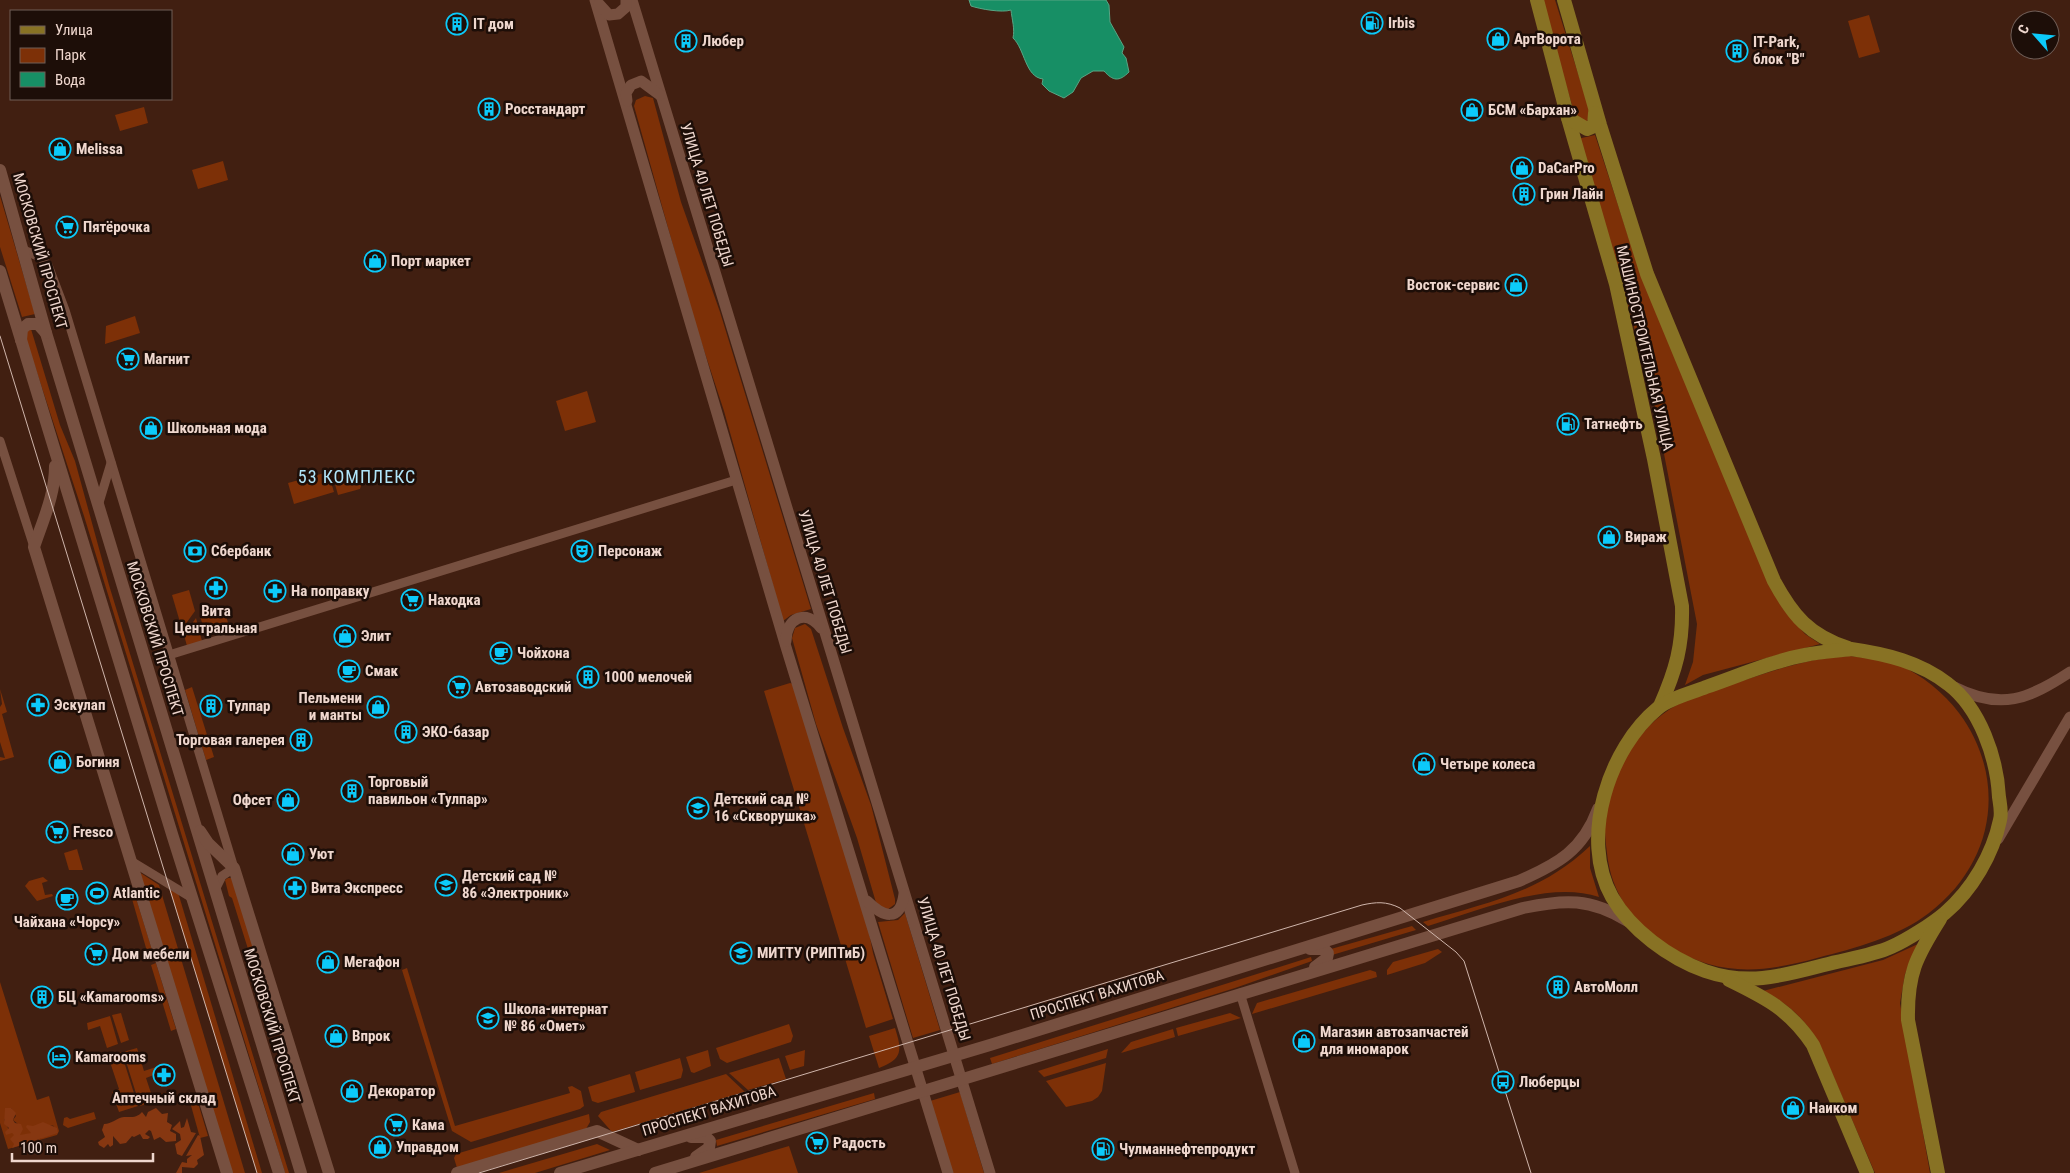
<svg xmlns="http://www.w3.org/2000/svg" width="2070" height="1173" font-family="'Roboto Condensed',sans-serif">
	<rect width="100%" height="100%" fill="#411f11"/>
	<g fill="#7d3007" fill-rule="evenodd">
		<path d="M 1540,0 L 1555,0 L 1591,115 L 1587,121 L 1581,121 L 1576,118 Z"/>
		<path d="M 1869,15 L 1880,52 L 1859,58 L 1848,21 Z"/>
		<path d="M 645,96 L 653,98 L 681,202 L 720,312 L 811,609 L 791,615 L 783,621 L 724,411 L 693,317 L 634,106 L 636,100 Z"/>
		<path d="M 144,107 L 148,123 L 120,131 L 115,115 Z"/>
		<path d="M 1595,135 L 1641,275 L 1783,609 L 1805,634 L 1820,644 L 1703,675 L 1685,685 L 1693,662 L 1697,624 L 1653,397 L 1620,275 L 1577,139 Z"/>
		<path d="M 223,161 L 228,180 L 198,189 L 192,170 Z"/>
		<path d="M 0,196 L 35,314 L 22,317 L 0,247 Z"/>
		<path d="M 135,316 L 140,333 L 105,344 L 106,326 Z"/>
		<path d="M 31,329 L 60,425 L 75,461 L 109,585 L 289,1173 L 285,1173 L 84,516 L 24,333 Z"/>
		<path d="M 587,391 L 596,422 L 565,431 L 556,401 Z"/>
		<path d="M 331,470 L 362,483 L 360,489 L 338,495 Z"/>
		<path d="M 328,472 L 334,492 L 294,504 L 288,483 Z"/>
		<path d="M 189,590 L 195,611 L 182,629 L 172,595 Z"/>
		<path d="M 225,613 L 230,629 L 206,636 L 200,616 Z"/>
		<path d="M 196,618 L 202,641 L 187,646 L 184,635 Z"/>
		<path d="M 805,624 L 811,629 L 843,728 L 871,805 L 895,899 L 895,904 L 887,910 L 877,906 L 857,838 L 816,724 L 792,638 L 795,628 Z"/>
		<path d="M 1850,656 C 1865,658 1884,659 1899,665 C 1922,675 1944,693 1959,713 C 2008,779 1995,863 1929,913 C 1898,937 1855,948 1817,958 C 1762,973 1719,977 1668,946 C 1634,925 1611,893 1607,853 C 1605,838 1604,823 1606,808 C 1611,771 1639,729 1670,709 C 1693,694 1722,687 1748,679 C 1781,668 1815,657 1850,656 Z"/>
		<path d="M 790,683 L 793,684 L 864,907 L 873,953 L 893,1019 L 866,1028 L 764,691 Z"/>
		<path d="M 192,687 L 214,757 L 206,760 L 185,690 Z"/>
		<path d="M 0,689 L 7,712 L 2,714 L 14,757 L 0,761 L 0,757 L 5,758 L 0,742 L 0,707 L 2,704 Z"/>
		<path d="M 1590,846 L 1590,868 L 1599,897 C 1548,880 1478,911 1428,926 L 1423,922 C 1486,903 1539,894 1590,846 Z"/>
		<path d="M 77,849 L 83,870 L 69,870 L 64,853 Z"/>
		<path d="M 136,870 L 159,885 L 245,1173 L 230,1173 Z"/>
		<path d="M 43,877 L 48,881 L 42,883 L 45,895 L 52,894 L 53,896 L 37,901 L 25,886 L 29,881 Z"/>
		<path d="M 228,878 L 232,878 L 283,1033 L 275,1035 L 232,898 L 229,896 L 225,880 Z"/>
		<path d="M 168,884 L 177,889 L 262,1173 L 257,1173 Z"/>
		<path d="M 136,898 L 153,953 L 148,955 L 132,899 Z"/>
		<path d="M 905,913 L 940,1030 L 913,1038 L 878,922 L 898,920 Z"/>
		<path d="M 1412,926 L 1416,930 L 1332,955 L 1331,949 Z"/>
		<path d="M 1918,944 L 1905,974 L 1900,1003 L 1930,1173 L 1875,1173 L 1819,1043 C 1803,1017 1790,1005 1763,991 L 1883,960 Z"/>
		<path d="M 1438,949 L 1442,952 L 1425,963 L 1387,975 L 1387,970 L 1393,962 Z"/>
		<path d="M 1311,957 L 1312,961 L 1235,988 L 992,1064 L 990,1058 Z"/>
		<path d="M 156,963 L 176,1029 L 171,1031 L 151,965 Z"/>
		<path d="M 407,968 L 455,1126 L 570,1093 L 568,1087 L 572,1086 L 581,1091 L 584,1106 L 580,1109 L 471,1142 L 452,1131 L 402,970 Z"/>
		<path d="M 1370,970 L 1376,972 L 1377,977 L 1252,1014 L 1257,1003 Z"/>
		<path d="M 0,982 L 37,1100 L 49,1096 L 59,1131 L 57,1135 L 8,1149 L 0,1123 ZM 5,1108 L 11,1108 L 16,1116 L 13,1120 L 18,1124 L 20,1135 L 29,1135 C 35,1130 46,1124 54,1126 C 44,1140 31,1144 14,1145 L 15,1135 L 9,1130 L 4,1120 L 6,1117 Z"/>
		<path d="M 121,1013 L 129,1040 L 121,1043 L 112,1015 Z"/>
		<path d="M 1230,1013 L 1241,1018 L 1178,1036 L 1176,1028 Z"/>
		<path d="M 110,1016 L 118,1044 L 107,1048 L 100,1026 L 88,1030 L 87,1023 Z"/>
		<path d="M 789,1024 L 793,1036 L 791,1042 L 727,1063 L 720,1059 L 716,1048 Z"/>
		<path d="M 895,1028 C 902,1050 903,1059 879,1068 L 869,1036 Z"/>
		<path d="M 1173,1029 L 1175,1037 L 1121,1053 L 1131,1042 Z"/>
		<path d="M 137,1048 L 144,1071 L 162,1065 L 164,1071 L 146,1078 L 152,1096 L 170,1091 L 171,1096 L 140,1106 L 123,1052 Z"/>
		<path d="M 1108,1049 L 1106,1058 L 1044,1077 L 1038,1071 Z"/>
		<path d="M 708,1050 L 711,1066 L 694,1073 L 691,1072 L 686,1057 Z"/>
		<path d="M 805,1050 L 804,1066 L 790,1070 L 785,1056 Z"/>
		<path d="M 121,1052 L 138,1106 L 119,1112 L 112,1092 L 119,1089 L 108,1056 Z"/>
		<path d="M 680,1058 L 683,1070 L 681,1078 L 640,1090 L 635,1072 Z"/>
		<path d="M 779,1058 L 786,1079 L 748,1090 L 729,1073 Z"/>
		<path d="M 1106,1063 L 1102,1091 L 1098,1097 L 1092,1101 L 1066,1107 L 1046,1081 Z"/>
		<path d="M 630,1074 L 635,1092 L 598,1103 L 592,1101 L 588,1087 Z"/>
		<path d="M 726,1074 L 745,1092 L 612,1132 L 598,1116 L 601,1112 Z"/>
		<path d="M 960,1092 L 984,1173 L 953,1173 L 930,1101 Z"/>
		<path d="M 874,1093 L 875,1099 L 717,1146 L 716,1140 Z"/>
		<path d="M 190,1102 L 199,1106 L 208,1136 L 200,1138 Z"/>
		<path d="M 94,1112 L 96,1119 L 68,1128 L 63,1125 L 64,1118 L 67,1117 L 70,1119 Z"/>
		<path d="M 589,1114 L 590,1122 L 586,1129 L 457,1168 L 454,1158 L 456,1154 Z"/>
		<path d="M 597,1144 L 610,1150 L 535,1173 L 499,1173 Z"/>
		<path d="M 789,1146 L 798,1173 L 699,1173 Z"/>
	</g>
	<g fill="#863711">
		<path d="M 5,1108 L 11,1108 L 16,1113 L 13,1120 L 15,1123 L 21,1124 L 23,1129 L 20,1135 L 31,1133 L 26,1127 L 27,1125 L 33,1126 L 43,1122 L 57,1128 L 58,1133 L 12,1148 L 14,1144 L 10,1139 L 14,1135 L 12,1133 L 6,1135 L 5,1132 L 9,1128 L 4,1124 Z"/>
		<path d="M 156,1108 L 162,1114 L 168,1113 L 167,1122 L 172,1125 L 170,1131 L 176,1134 L 176,1141 L 166,1142 L 160,1137 L 154,1140 L 151,1131 L 149,1130 L 145,1134 L 150,1137 L 148,1139 L 143,1139 L 140,1134 L 134,1137 L 132,1136 L 126,1143 L 120,1144 L 113,1136 L 113,1145 L 110,1147 L 108,1144 L 104,1148 L 99,1145 L 98,1142 L 105,1137 L 102,1130 L 104,1124 C 112,1124 116,1118 124,1117 C 131,1117 137,1118 142,1112 L 146,1117 L 148,1112 Z"/>
		<path d="M 187,1118 L 191,1132 L 196,1133 L 182,1156 L 177,1154 L 175,1144 L 181,1140 L 180,1134 L 172,1129 L 180,1121 L 181,1128 L 184,1127 Z"/>
		<path d="M 198,1135 L 200,1136 L 204,1155 L 197,1160 L 198,1164 L 194,1168 L 182,1167 L 182,1173 L 176,1173 L 182,1162 L 187,1163 L 187,1159 L 192,1155 L 186,1156 Z"/>
	</g>
	<path fill="#178f65" stroke="#58a584" d="M 969,0 L 1106,0 L 1109,5 L 1110,22 L 1124,47 L 1122,53 L 1126,58 L 1129,72 C 1119,82 1113,81 1104,71 L 1093,71 L 1081,78 L 1073,92 L 1064,98 L 1049,91 L 1042,84 L 1043,79 C 1025,77 1025,49 1013,38 C 1015,29 1012,20 1011,10 C 1002,13 980,9 971,6 Z"/>
	<g fill="none" stroke-linecap="round" stroke-linejoin="round">
		<g stroke="#775040" stroke-width="9">
			<path d="M 21,249 L 40,257 L 48,265 L 65,310 L 234,868 L 222,876 L 215,890"/>
			<path d="M 0,441 L 34,547"/>
			<path d="M 98,506 L 111,463"/>
			<path d="M 169,655 L 736,480"/>
			<path d="M 131,861 L 192,898"/>
			<path d="M 1240,993 L 1295,1173"/>
		</g>
		<g stroke="#775040" stroke-width="11">
			<path d="M 595,0 L 786,647 L 948,1173"/>
			<path d="M 632,0 L 990,1173"/>
			<path d="M 599,4 L 609,15 L 618,14 L 626,7 L 626,0"/>
			<path d="M 627,101 L 626,93 L 631,85 L 641,81 L 660,95"/>
			<path d="M 786,641 C 786,618 806,608 821,628"/>
			<path d="M 1954,687 C 2001,711 2029,699 2070,672"/>
			<path d="M 1998,839 L 2070,717"/>
			<path d="M 867,901 C 883,917 900,923 904,894"/>
		</g>
		<g stroke="#775040" stroke-width="12">
			<path d="M 0,170 L 46,333 L 301,1173"/>
			<path d="M 0,271 L 172,834 L 279,1173"/>
			<path d="M 21,340 L 22,329 L 28,324 L 38,324 L 46,333"/>
			<path d="M 55,466 C 55,495 43,520 34,547 L 227,1173"/>
			<path d="M 200,831 L 208,843 L 234,868 L 329,1173"/>
			<path d="M 1310,949 L 1324,949 L 1328,953 L 1327,958 L 1315,967"/>
			<path d="M 691,1137 L 706,1137 L 710,1141 L 709,1148 L 696,1157"/>
			<path d="M 457,1173 L 597,1131 L 638,1150"/>
			<path d="M 560,1173 L 990,1045 L 1519,881 C 1558,864 1583,850 1598,809"/>
			<path d="M 655,1173 L 1523,908 C 1565,899 1590,898 1628,921"/>
		</g>
		<g stroke="#887224" stroke-width="14">
			<path d="M 1537,0 L 1568,118 L 1616,284 L 1654,459 L 1682,606 C 1683,645 1676,670 1660,706"/>
			<path d="M 1564,0 L 1600,125 L 1647,274 L 1774,581 C 1793,616 1809,635 1848,648"/>
			<path d="M 1568,118 L 1587,129 L 1594,126 L 1595,113"/>
			<path d="M 1851,649 C 1886,654 1920,662 1948,684 C 1980,708 1997,758 1999,797 C 2000,804 2002,813 2000,820 C 1993,854 1972,890 1945,913 C 1932,924 1907,940 1891,947 C 1871,956 1846,959 1824,965 C 1782,976 1748,986 1705,971 C 1669,958 1631,930 1612,897 C 1579,838 1609,748 1658,708 C 1670,698 1691,693 1706,687 C 1738,676 1772,661 1805,655 C 1820,652 1836,651 1851,649 Z"/>
			<path d="M 1729,980 C 1766,998 1790,1010 1813,1045 L 1867,1173"/>
			<path d="M 1938,1173 L 1908,1020 C 1907,974 1916,957 1940,919"/>
		</g>
		<g stroke="#cfb5ab" stroke-width="1">
			<path d="M 0,336 L 257,1173"/>
			<path d="M 479,1173 L 1362,905 C 1376,902 1386,901 1400,908 L 1456,952 L 1464,961 L 1531,1173"/>
		</g>
	</g>
	<defs>
		<g id="fuel-ring" transform="scale(1.125)"><circle r="9.5" fill="#1d0e08" stroke="#0ccafa" stroke-width="1.5"/><path d="M-5.5-6h7V0h2V4h1.3V-2.5L3-4.5l.8-.8L6-3V5H2.5V1h-1V6h-7ZM-4.2-4.7v3.2H.2V-4.7Z" fill="#0ccafa"/></g>
		<g id="building-ring" transform="scale(1.125)"><circle r="9.5" fill="#1d0e08" stroke="#0ccafa" stroke-width="1.5"/><path d="M-4-6H4V6H1V3H-1V6H-4ZM-2.5-4.3h1.7v1.8h-1.7ZM.8-4.3h1.7v1.8H.8ZM-2.5-1h1.7V.8h-1.7ZM.8-1h1.7V.8H.8Z" fill="#0ccafa"/></g>
		<g id="shop-ring" transform="scale(1.125)"><circle r="9.5" fill="#1d0e08" stroke="#0ccafa" stroke-width="1.5"/><path d="M-5-2.5h2.3a2.7 3.5 0 0 1 5.4 0H5L5.5 6h-11ZM-1.5-2.5h3a1.5 2.3 0 0 0-3 0Z" fill="#0ccafa"/></g>
		<g id="supermarket-ring" transform="scale(1.125)"><circle r="9.5" fill="#1d0e08" stroke="#0ccafa" stroke-width="1.5"/><path d="M-6-5.5h2.5l.6 2H6L4.5 2H-2.5L-4.4-4H-6ZM-1.5 3.2a1.3 1.3 0 1 0 .1 0ZM3 3.2a1.3 1.3 0 1 0 .1 0Z" fill="#0ccafa"/></g>
		<g id="bank-ring" transform="scale(1.125)"><circle r="9.5" fill="#1d0e08" stroke="#0ccafa" stroke-width="1.5"/><path d="M-6-4H6V4H-6ZM0-2.3a2.3 2.3 0 1 0 0 4.6a2.3 2.3 0 1 0 0-4.6Z" fill="#0ccafa"/></g>
		<g id="theatre-ring" transform="scale(1.125)"><circle r="9.5" fill="#1d0e08" stroke="#0ccafa" stroke-width="1.5"/><path d="M-5-5.5Q0-4 5-5.5V0Q5 5 0 6Q-5 5-5 0ZM-3.3-2.5H-1v1.5H-3.3ZM1-2.5H3.3v1.5H1ZM-2.8 1Q0 5.5 2.8 1Z" fill="#0ccafa"/></g>
		<g id="pharmacy-ring" transform="scale(1.125)"><circle r="9.5" fill="#1d0e08" stroke="#0ccafa" stroke-width="1.5"/><path d="M-2-6h4v4h4v4h-4v4h-4v-4h-4v-4h4Z" fill="#0ccafa"/></g>
		<g id="cafe-ring" transform="scale(1.125)"><circle r="9.5" fill="#1d0e08" stroke="#0ccafa" stroke-width="1.5"/><path d="M-5.5-4.5H6V0H3Q3 3.5 0 3.5H-2.5Q-5.5 3.5-5.5 0ZM3-3.2v2h1.7v-2ZM-6 4.5H4V6H-6Z" fill="#0ccafa"/></g>
		<g id="school-ring" transform="scale(1.125)"><circle r="9.5" fill="#1d0e08" stroke="#0ccafa" stroke-width="1.5"/><path d="M0-5L7-2L0 1L-7-2ZM-4 1L0 2.5L4 1V4Q0 6-4 4Z" fill="#0ccafa"/></g>
		<g id="stadium-ring" transform="scale(1.125)"><circle r="9.5" fill="#1d0e08" stroke="#0ccafa" stroke-width="1.5"/><path d="M0-5a6.5 5 0 1 0 0 10a6.5 5 0 1 0 0-10ZM-3.5-1.8h7v3.6h-7Z" fill="#0ccafa"/></g>
		<g id="university-ring" transform="scale(1.125)"><circle r="9.5" fill="#1d0e08" stroke="#0ccafa" stroke-width="1.5"/><path d="M0-5L7-2L0 1L-7-2ZM-4 1L0 2.5L4 1V4Q0 6-4 4Z" fill="#0ccafa"/></g>
		<g id="hotel-ring" transform="scale(1.125)"><circle r="9.5" fill="#1d0e08" stroke="#0ccafa" stroke-width="1.5"/><path d="M-6-4.5h1.5V1H6V5H4.5V3h-9V5H-6ZM-4 0a1.8 1.8 0 1 1 3.6 0ZM.5 0V-2.5h3Q6-2.5 6 0Z" fill="#0ccafa"/></g>
		<g id="bus-ring" transform="scale(1.125)"><circle r="9.5" fill="#1d0e08" stroke="#0ccafa" stroke-width="1.5"/><path d="M-5-6H5V4H4V6H2V4H-2V6H-4V4H-5ZM-3.5-4V0h7V-4ZM-3.5 1.2v1.5H-2V1.2ZM2 1.2v1.5H3.5V1.2Z" fill="#0ccafa"/></g>
	</defs>
	<g fill-rule="evenodd">
		<use href="#fuel-ring" x="1372" y="23"/>
		<use href="#building-ring" x="457" y="24"/>
		<use href="#shop-ring" x="1498" y="39"/>
		<use href="#building-ring" x="686" y="41"/>
		<use href="#building-ring" x="1737" y="51"/>
		<use href="#building-ring" x="489" y="109"/>
		<use href="#shop-ring" x="1472" y="110"/>
		<use href="#shop-ring" x="60" y="149"/>
		<use href="#shop-ring" x="1522" y="168"/>
		<use href="#building-ring" x="1524" y="194"/>
		<use href="#supermarket-ring" x="67" y="227"/>
		<use href="#shop-ring" x="375" y="261"/>
		<use href="#shop-ring" x="1516" y="285"/>
		<use href="#supermarket-ring" x="128" y="359"/>
		<use href="#fuel-ring" x="1568" y="424"/>
		<use href="#shop-ring" x="151" y="428"/>
		<use href="#shop-ring" x="1609" y="537"/>
		<use href="#bank-ring" x="195" y="551"/>
		<use href="#theatre-ring" x="582" y="551"/>
		<use href="#pharmacy-ring" x="216" y="588"/>
		<use href="#pharmacy-ring" x="275" y="591"/>
		<use href="#supermarket-ring" x="412" y="600"/>
		<use href="#shop-ring" x="345" y="636"/>
		<use href="#cafe-ring" x="501" y="653"/>
		<use href="#cafe-ring" x="349" y="671"/>
		<use href="#building-ring" x="588" y="677"/>
		<use href="#supermarket-ring" x="459" y="687"/>
		<use href="#pharmacy-ring" x="38" y="705"/>
		<use href="#building-ring" x="211" y="706"/>
		<use href="#shop-ring" x="378" y="707"/>
		<use href="#building-ring" x="406" y="732"/>
		<use href="#building-ring" x="301" y="740"/>
		<use href="#shop-ring" x="60" y="762"/>
		<use href="#shop-ring" x="1424" y="764"/>
		<use href="#building-ring" x="352" y="791"/>
		<use href="#shop-ring" x="288" y="800"/>
		<use href="#school-ring" x="698" y="808"/>
		<use href="#supermarket-ring" x="57" y="832"/>
		<use href="#shop-ring" x="293" y="854"/>
		<use href="#school-ring" x="446" y="885"/>
		<use href="#pharmacy-ring" x="295" y="888"/>
		<use href="#stadium-ring" x="97" y="893"/>
		<use href="#cafe-ring" x="67" y="899"/>
		<use href="#university-ring" x="741" y="953"/>
		<use href="#supermarket-ring" x="96" y="954"/>
		<use href="#shop-ring" x="328" y="962"/>
		<use href="#building-ring" x="1558" y="987"/>
		<use href="#building-ring" x="42" y="997"/>
		<use href="#school-ring" x="488" y="1018"/>
		<use href="#shop-ring" x="336" y="1036"/>
		<use href="#shop-ring" x="1304" y="1041"/>
		<use href="#hotel-ring" x="59" y="1057"/>
		<use href="#pharmacy-ring" x="164" y="1075"/>
		<use href="#bus-ring" x="1503" y="1082"/>
		<use href="#shop-ring" x="352" y="1091"/>
		<use href="#shop-ring" x="1793" y="1108"/>
		<use href="#supermarket-ring" x="396" y="1125"/>
		<use href="#supermarket-ring" x="817" y="1143"/>
		<use href="#shop-ring" x="380" y="1147"/>
		<use href="#fuel-ring" x="1103" y="1149"/>
	</g>
	<g text-anchor="middle" stroke-width="5" stroke-linejoin="round" paint-order="stroke">
		<g font-size="15" font-weight="bold" fill="#efd7ce" stroke="#1d0e08" text-anchor="start">
			<text x="1388" y="28">Irbis</text>
			<text x="473" y="29">IT дом</text>
			<text x="1514" y="44">АртВорота</text>
			<text x="702" y="46">Любер</text>
			<text x="1753" y="47">IT-Park,<tspan x="1753" dy="17">блок "В"</tspan></text>
			<text x="505" y="114">Росстандарт</text>
			<text x="1488" y="115">БСМ «Бархан»</text>
			<text x="76" y="154">Melissa</text>
			<text x="1538" y="173">DaCarPro</text>
			<text x="1540" y="199">Грин Лайн</text>
			<text x="83" y="232">Пятёрочка</text>
			<text x="391" y="266">Порт маркет</text>
			<text x="1500" y="290" text-anchor="end">Восток-сервис</text>
			<text x="144" y="364">Магнит</text>
			<text x="1584" y="429">Татнефть</text>
			<text x="167" y="433">Школьная мода</text>
			<text x="1625" y="542">Вираж</text>
			<text x="211" y="556">Сбербанк</text>
			<text x="598" y="556">Персонаж</text>
			<text x="291" y="596">На поправку</text>
			<text x="428" y="605">Находка</text>
			<text x="216" y="616" text-anchor="middle">Вита<tspan x="216" dy="17">Центральная</tspan></text>
			<text x="361" y="641">Элит</text>
			<text x="517" y="658">Чойхона</text>
			<text x="365" y="676">Смак</text>
			<text x="604" y="682">1000 мелочей</text>
			<text x="475" y="692">Автозаводский</text>
			<text x="362" y="703" text-anchor="end">Пельмени<tspan x="362" dy="17">и манты</tspan></text>
			<text x="54" y="710">Эскулап</text>
			<text x="227" y="711">Тулпар</text>
			<text x="422" y="737">ЭКО-базар</text>
			<text x="285" y="745" text-anchor="end">Торговая галерея</text>
			<text x="76" y="767">Богиня</text>
			<text x="1440" y="769">Четыре колеса</text>
			<text x="368" y="787">Торговый<tspan x="368" dy="17">павильон «Тулпар»</tspan></text>
			<text x="714" y="804">Детский сад №<tspan x="714" dy="17">16 «Скворушка»</tspan></text>
			<text x="272" y="805" text-anchor="end">Офсет</text>
			<text x="73" y="837">Fresco</text>
			<text x="309" y="859">Уют</text>
			<text x="462" y="881">Детский сад №<tspan x="462" dy="17">86 «Электроник»</tspan></text>
			<text x="311" y="893">Вита Экспресс</text>
			<text x="113" y="898">Atlantic</text>
			<text x="67" y="927" text-anchor="middle">Чайхана «Чорсу»</text>
			<text x="757" y="958">МИТТУ (РИПТиБ)</text>
			<text x="112" y="959">Дом мебели</text>
			<text x="344" y="967">Мегафон</text>
			<text x="1574" y="992">АвтоМолл</text>
			<text x="58" y="1002">БЦ «Kamarooms»</text>
			<text x="504" y="1014">Школа-интернат<tspan x="504" dy="17">№ 86 «Омет»</tspan></text>
			<text x="1320" y="1037">Магазин автозапчастей<tspan x="1320" dy="17">для иномарок</tspan></text>
			<text x="352" y="1041">Впрок</text>
			<text x="75" y="1062">Kamarooms</text>
			<text x="1519" y="1087">Люберцы</text>
			<text x="368" y="1096">Декоратор</text>
			<text x="164" y="1103" text-anchor="middle">Аптечный склад</text>
			<text x="1809" y="1113">Наиком</text>
			<text x="412" y="1130">Кама</text>
			<text x="833" y="1148">Радость</text>
			<text x="396" y="1152">Управдом</text>
			<text x="1119" y="1154">Чулманнефтепродукт</text>
		</g>
		<g font-size="15" fill="#efd7ce" stroke="#1d0e08">
			<text transform="translate(707 195) rotate(73)" y="5">УЛИЦА 40 ЛЕТ ПОБЕДЫ</text>
			<text transform="translate(40 251) rotate(74)" y="5">МОСКОВСКИЙ ПРОСПЕКТ</text>
			<text transform="translate(1645 348) rotate(77)" y="5">МАШИНОСТРОИТЕЛЬНАЯ УЛИЦА</text>
			<text transform="translate(825 582) rotate(73)" y="5">УЛИЦА 40 ЛЕТ ПОБЕДЫ</text>
			<text transform="translate(155 639) rotate(73)" y="5">МОСКОВСКИЙ ПРОСПЕКТ</text>
			<text transform="translate(944 969) rotate(73)" y="5">УЛИЦА 40 ЛЕТ ПОБЕДЫ</text>
			<text transform="translate(1097 995) rotate(-17)" y="5">ПРОСПЕКТ ВАХИТОВА</text>
			<text transform="translate(272 1026) rotate(73)" y="5">МОСКОВСКИЙ ПРОСПЕКТ</text>
			<text transform="translate(709 1111) rotate(-17)" y="5">ПРОСПЕКТ ВАХИТОВА</text>
		</g>
		<g font-size="18" letter-spacing="1" fill="#b1e5f9" stroke="#1d0e08">
			<text x="357" y="483">53 КОМПЛЕКС</text>
		</g>
	</g>
	<rect x="10" y="10" width="162" height="90" fill="#1d0e08" stroke="#715e57"/>
	<rect x="20" y="26" width="25" height="8" fill="#887224" stroke="#715e57"/>
	<text x="55" y="35" font-size="15" fill="#efd7ce">Улица</text>
	<rect x="20" y="48" width="25" height="15" fill="#7d3007" stroke="#715e57"/>
	<text x="55" y="60" font-size="15" fill="#efd7ce">Парк</text>
	<rect x="20" y="72" width="25" height="15" fill="#178f65" stroke="#715e57"/>
	<text x="55" y="85" font-size="15" fill="#efd7ce">Вода</text>
	<g transform="translate(2035 35) rotate(297)"><circle r="24" fill="#1d0e08" stroke="#715e57"/>
	<path d="M0-4L9 19L0 12L-9 19Z" fill="#0ccafa"/>
	<text y="-8" font-size="14" font-weight="bold" text-anchor="middle" fill="#efd7ce">С</text>
	</g>
	<path d="M12 1153v8h141v-8" fill="none" stroke="#efd7ce" stroke-width="2.5"/>
	<text x="20" y="1153" font-size="15" fill="#efd7ce" stroke="#1d0e08" stroke-width="4" paint-order="stroke">100 m</text>
</svg>
